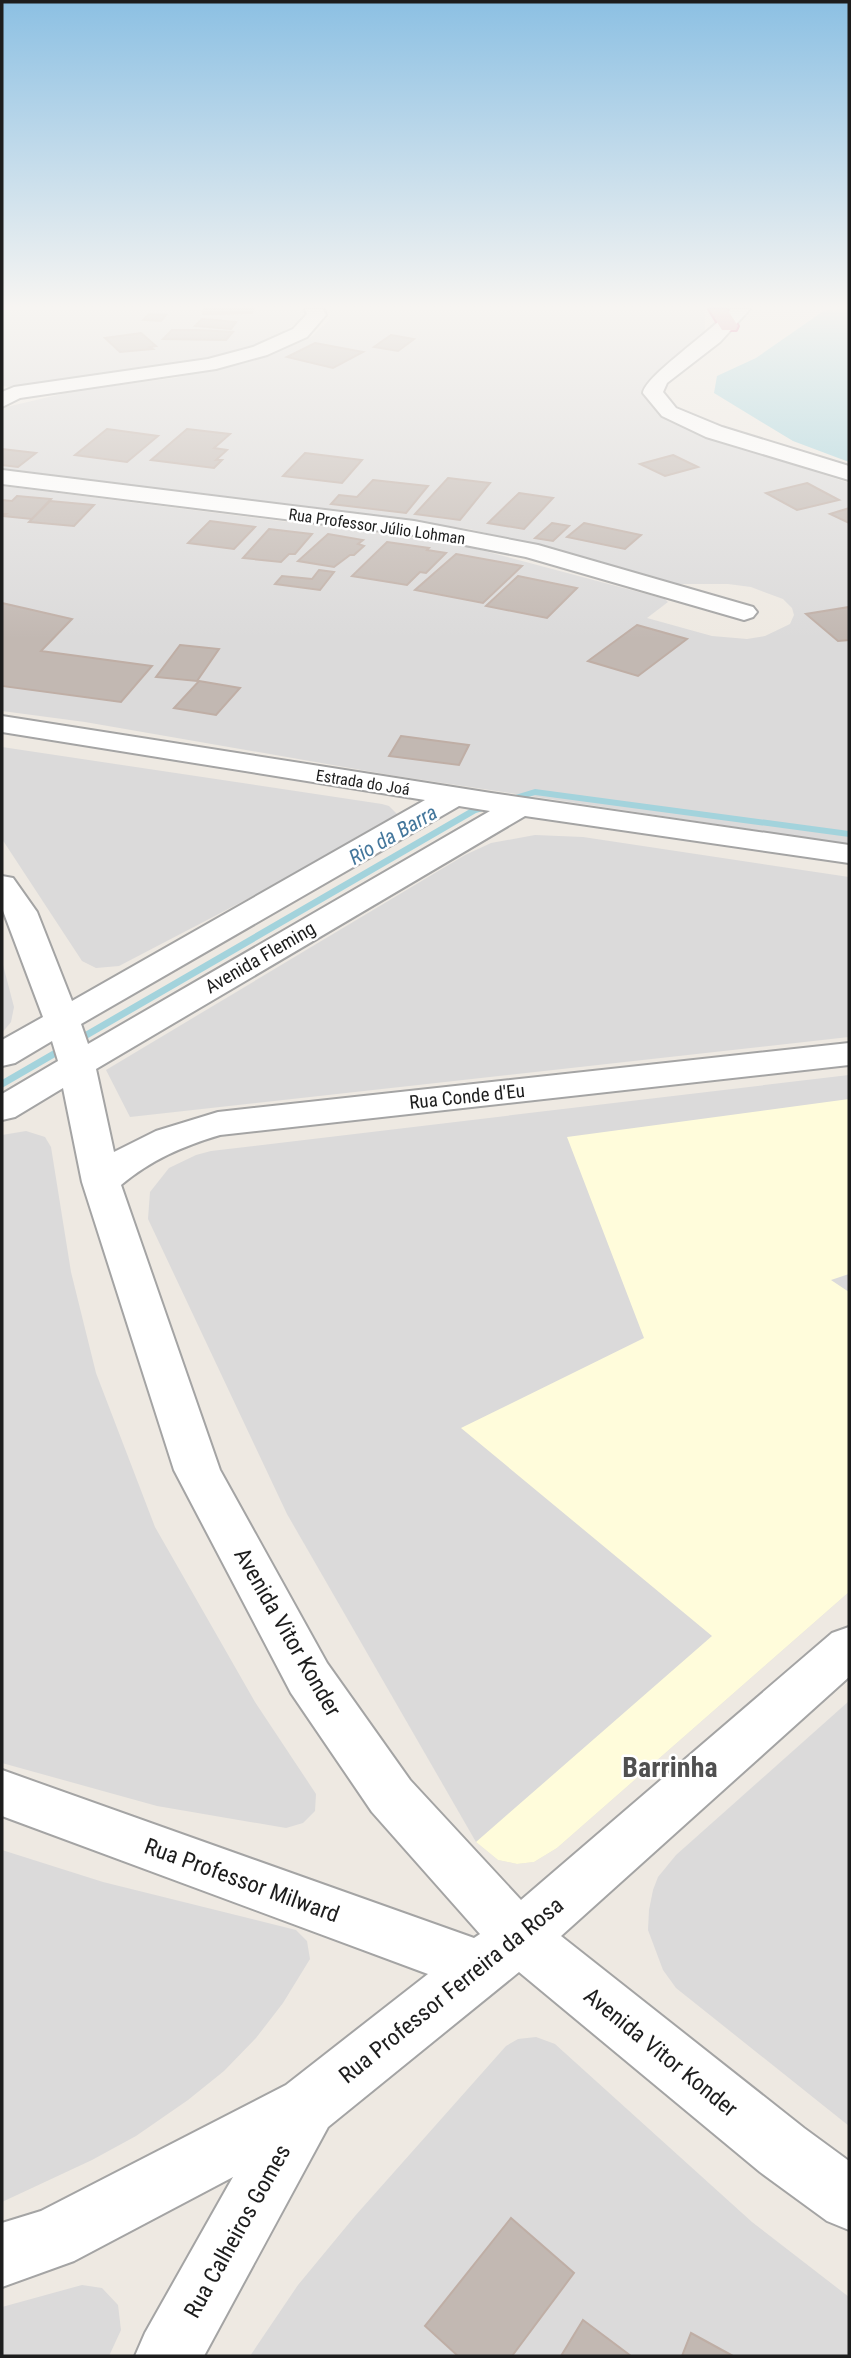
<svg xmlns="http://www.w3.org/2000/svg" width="851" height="2358" font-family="'Roboto Condensed',sans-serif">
	<rect width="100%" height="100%" fill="#eee9e2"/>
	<g fill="#dbdada">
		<path d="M 2,309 L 298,309 L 301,316 L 297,322 L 267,343 L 218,359 L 11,387 L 2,386 Z"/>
		<path d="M 331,309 L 705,309 L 705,333 L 650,391 L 719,440 L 849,483 L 849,844 L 396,776 L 85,722 L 2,711 L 2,486 L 454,543 L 665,599 L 668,602 L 647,618 L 712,636 L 747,639 L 765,636 L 790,624 L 794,615 L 792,608 L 783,599 L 751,587 L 728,584 L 671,584 L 646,579 L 521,541 L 469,529 L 186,491 L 2,471 L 2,408 L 79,390 L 174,378 L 248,362 L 311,337 L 329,320 Z"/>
		<path d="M 2,747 L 382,804 L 389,806 L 397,814 L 391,824 L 119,966 L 96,968 L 82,961 L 2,839 Z"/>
		<path d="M 535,835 L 583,837 L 849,877 L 849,1037 L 130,1117 L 106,1070 L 465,855 L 491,843 Z"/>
		<path d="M 2,961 L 14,1007 L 11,1022 L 2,1033 Z"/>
		<path d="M 849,1075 L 849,1592 L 557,1848 L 534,1862 L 517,1864 L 498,1860 L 476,1842 L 287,1514 L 148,1219 L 150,1192 L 169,1168 L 196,1155 L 211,1151 Z"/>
		<path d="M 26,1131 L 45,1137 L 51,1147 L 71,1272 L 96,1373 L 155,1527 L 255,1702 L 316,1794 L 315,1811 L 303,1823 L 286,1828 L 157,1806 L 2,1763 L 2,1135 Z"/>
		<path d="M 849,1701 L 849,2126 L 676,1988 L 663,1970 L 648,1930 L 649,1910 L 653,1890 L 658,1877 L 676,1855 Z"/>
		<path d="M 2,1850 L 103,1882 L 296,1930 L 307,1941 L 310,1959 L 283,2003 L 256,2038 L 224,2071 L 188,2100 L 136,2136 L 92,2160 L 2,2202 Z"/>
		<path d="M 536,2037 L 555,2044 L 752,2222 L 849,2297 L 849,2356 L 250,2356 L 298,2285 L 355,2216 L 506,2046 L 518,2039 Z"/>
		<path d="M 82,2285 L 102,2288 L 118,2305 L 121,2330 L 109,2356 L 2,2356 L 2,2307 Z"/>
	</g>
	<path fill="#fffcdb" d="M 849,1099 L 849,1274 L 831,1280 L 849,1292 L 849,1592 L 557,1848 L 534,1862 L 517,1864 L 498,1860 L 476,1842 L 712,1636 L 461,1428 L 644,1338 L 567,1137 Z"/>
	<path fill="#a3d3dc" d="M 849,309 L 849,462 L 793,441 L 714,393 L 717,376 L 756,358 L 825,310 Z"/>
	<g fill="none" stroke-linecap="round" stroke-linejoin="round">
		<path fill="#a3d3dc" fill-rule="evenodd" d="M 535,789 L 849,831 L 849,837 L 535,795 L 476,813 L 2,1088 L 2,1080 L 470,809 Z"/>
	</g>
	<g fill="#c2b8b2" stroke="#bfaea5" stroke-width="2">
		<path d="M 204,309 L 253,309 L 252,313 L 203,314 Z"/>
		<path d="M 149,314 L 166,315 L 161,321 L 143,320 Z"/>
		<path d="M 202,319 L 216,320 L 236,322 L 231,329 L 195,326 Z"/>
		<path d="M 172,330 L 197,330 L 233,332 L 226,340 L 163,339 Z"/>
		<path d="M 141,333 L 156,346 L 150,347 L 153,349 L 120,352 L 105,338 Z"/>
		<path d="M 391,335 L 414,339 L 398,351 L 374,347 Z"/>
		<path d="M 315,343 L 363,352 L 333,368 L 287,357 Z"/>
		<path d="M 107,429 L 158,436 L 127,462 L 75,455 Z"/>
		<path d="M 187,429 L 230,434 L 214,448 L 227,450 L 216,460 L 222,460 L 214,468 L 151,460 Z"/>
		<path d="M 2,449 L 36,453 L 18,467 L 2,465 Z"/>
		<path d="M 305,453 L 362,460 L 342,483 L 283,476 Z"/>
		<path d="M 673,455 L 698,467 L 665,476 L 640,464 Z"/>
		<path d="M 448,478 L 490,483 L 460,520 L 415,514 Z"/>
		<path d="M 373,480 L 428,486 L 406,513 L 331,504 L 339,495 L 357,497 Z"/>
		<path d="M 807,483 L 839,500 L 797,510 L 766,493 Z"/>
		<path d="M 519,493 L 553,498 L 524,529 L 488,523 Z"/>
		<path d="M 17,496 L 51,499 L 32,519 L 3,516 L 6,514 L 2,514 L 2,500 L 12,501 Z"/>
		<path d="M 50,501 L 94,505 L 74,526 L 29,522 Z"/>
		<path d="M 849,508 L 849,523 L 830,514 Z"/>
		<path d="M 210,521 L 255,527 L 234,549 L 188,543 Z"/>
		<path d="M 552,523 L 569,526 L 553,541 L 535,538 Z"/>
		<path d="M 584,523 L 641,535 L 625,549 L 567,537 Z"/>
		<path d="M 269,529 L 312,534 L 295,554 L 289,554 L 281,562 L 243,558 Z"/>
		<path d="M 328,534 L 363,540 L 358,544 L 364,546 L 354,555 L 350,555 L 334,567 L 298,561 Z"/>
		<path d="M 387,542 L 429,548 L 427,550 L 446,553 L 426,573 L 420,572 L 407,585 L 352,576 Z"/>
		<path d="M 456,554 L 522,566 L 483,603 L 415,590 Z"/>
		<path d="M 319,570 L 334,572 L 320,590 L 275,584 L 282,576 L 312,579 Z"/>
		<path d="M 518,576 L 577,588 L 547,618 L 486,606 Z"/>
		<path d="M 2,603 L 72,619 L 41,651 L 152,666 L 121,702 L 2,686 Z"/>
		<path d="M 849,607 L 849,640 L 838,641 L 806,614 Z"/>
		<path d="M 637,625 L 687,639 L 638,676 L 588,661 Z"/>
		<path d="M 180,645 L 219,649 L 197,681 L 156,677 Z"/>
		<path d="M 199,681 L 240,688 L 216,715 L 174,708 Z"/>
		<path d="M 401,736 L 469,745 L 459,765 L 389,756 Z"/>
		<path d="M 511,2218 L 574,2273 L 512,2356 L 458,2356 L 425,2326 Z"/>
		<path d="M 583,2320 L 631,2356 L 561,2356 Z"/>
		<path d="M 691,2333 L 733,2356 L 682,2356 Z"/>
	</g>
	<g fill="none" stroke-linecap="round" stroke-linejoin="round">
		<g stroke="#a4a4a4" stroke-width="4">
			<g id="minor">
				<path d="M 305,309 L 323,309 L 326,315 L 307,337 L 267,355 L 216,369 L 20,398 L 2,407 L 2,392 L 14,387 L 208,359 L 253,347 L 293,329 L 307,314 Z"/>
				<path d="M 731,309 L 750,309 L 720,342 L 667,383 L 663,392 L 676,408 L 722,427 L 849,466 L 849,480 L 706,437 L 662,416 L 643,393 C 646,375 714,330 731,309 Z"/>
				<path d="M 2,470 L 414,521 L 538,545 L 753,607 L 757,612 L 753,617 L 744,620 L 526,557 L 414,535 L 2,484 Z"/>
				<path d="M 2,716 L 491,793 L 849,845 L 849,863 L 525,816 L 96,1069 L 114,1152 L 156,1131 L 218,1112 L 849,1043 L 849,1065 L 220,1135 C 183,1146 151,1160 121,1185 L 220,1470 L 327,1663 L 410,1780 L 521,1900 L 832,1633 L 849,1627 L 849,1677 L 561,1936 L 804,2128 L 849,2161 L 849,2230 L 827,2221 L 760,2172 L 519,1972 L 328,2127 L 204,2356 L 135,2356 L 145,2333 L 233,2177 L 74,2261 L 2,2287 L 2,2223 L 41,2211 L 286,2085 L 428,1974 L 2,1816 L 2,1770 L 474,1938 L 480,1934 L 372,1812 L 291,1693 L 174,1470 L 82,1182 L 63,1088 L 15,1117 L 2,1120 L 2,1094 L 58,1061 L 52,1041 L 15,1063 L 2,1066 L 2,1040 L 43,1017 L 2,908 L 2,876 L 13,878 L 37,912 L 72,1001 L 425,800 L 2,732 ZM 459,806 L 490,811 L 88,1044 L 81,1024 Z"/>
			</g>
		</g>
		<g stroke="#d62570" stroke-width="4">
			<path id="highway" d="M 709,309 L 727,309 L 738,326 L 736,330 L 722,330 Z"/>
		</g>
		<use href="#minor" fill="#fff" fill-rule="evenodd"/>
		<use href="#highway" fill="#e58aa2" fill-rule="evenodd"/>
	</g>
	<linearGradient id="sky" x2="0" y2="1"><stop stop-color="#8cc0e3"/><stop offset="0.48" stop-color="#f7f5f2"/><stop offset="1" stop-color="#f7f5f2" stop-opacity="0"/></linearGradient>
	<rect width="851" height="639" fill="url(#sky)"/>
	<g text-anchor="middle" stroke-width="5" stroke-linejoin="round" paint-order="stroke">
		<g font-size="16" fill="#1d1d1d" stroke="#fff">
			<text transform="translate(377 526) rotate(8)" y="6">Rua Professor Júlio Lohman</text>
			<text transform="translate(363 782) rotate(9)" y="6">Estrada do Joá</text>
		</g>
		<g font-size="19" fill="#1d1d1d" stroke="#fff">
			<text transform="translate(260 957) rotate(-30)" y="7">Avenida Fleming</text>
			<text transform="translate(467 1096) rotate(-6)" y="7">Rua Conde d'Eu</text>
		</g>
		<g font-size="21" font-style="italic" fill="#44779c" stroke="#fff">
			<text transform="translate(393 835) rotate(-30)" y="7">Rio da Barra</text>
		</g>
		<g font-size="23" fill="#1d1d1d" stroke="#fff">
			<text transform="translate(288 1632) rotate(60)" y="8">Avenida Vitor Konder</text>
			<text transform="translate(242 1880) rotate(20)" y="8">Rua Professor Milward</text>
			<text transform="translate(451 1990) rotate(-39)" y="8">Rua Professor Ferreira da Rosa</text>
			<text transform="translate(661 2052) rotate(39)" y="8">Avenida Vitor Konder</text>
			<text transform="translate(237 2231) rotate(-61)" y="8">Rua Calheiros Gomes</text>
		</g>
		<g font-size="28" font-weight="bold" fill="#505050" stroke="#fff">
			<text x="670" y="1777">Barrinha</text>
		</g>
	</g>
	<rect width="851" height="2358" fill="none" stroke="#1d1d1d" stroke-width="7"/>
</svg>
